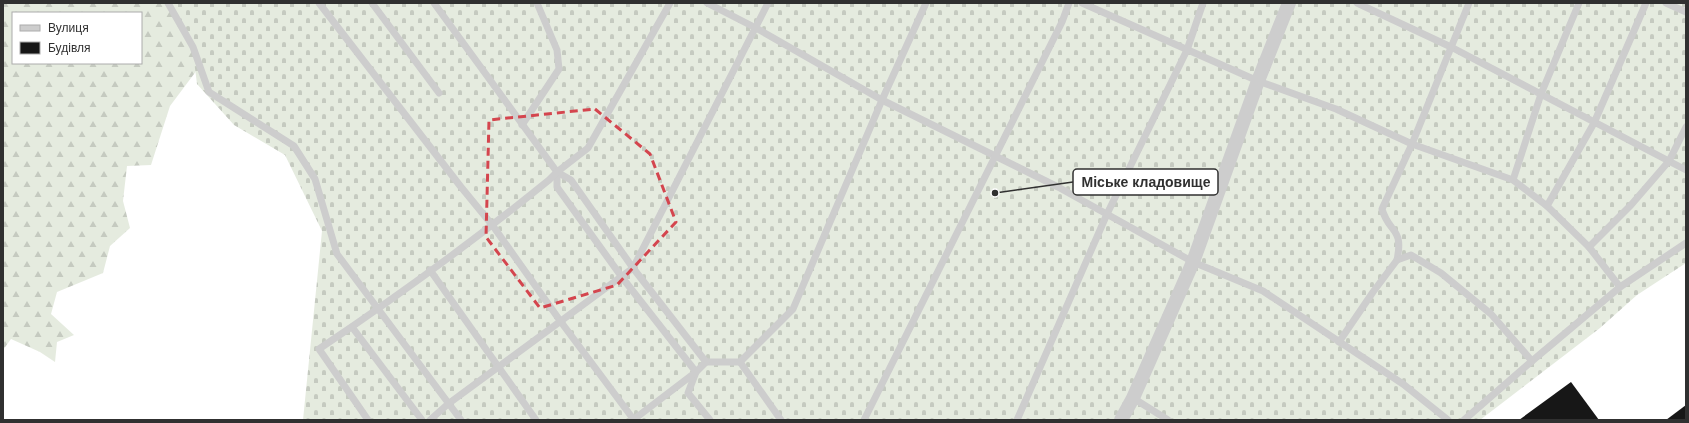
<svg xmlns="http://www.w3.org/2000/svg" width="1689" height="423" font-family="'Work Sans',sans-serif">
	<defs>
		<pattern id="forest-firs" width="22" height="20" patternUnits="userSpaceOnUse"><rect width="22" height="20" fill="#e5ebdf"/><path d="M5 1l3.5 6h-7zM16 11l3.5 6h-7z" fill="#c5cac0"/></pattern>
		<pattern id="cemetery-stones" width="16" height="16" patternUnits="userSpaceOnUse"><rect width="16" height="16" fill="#e5ebdf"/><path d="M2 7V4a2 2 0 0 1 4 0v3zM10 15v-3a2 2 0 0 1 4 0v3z" fill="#c5cac0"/></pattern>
	</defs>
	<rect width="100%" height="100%" fill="#fff"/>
	<path fill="url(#forest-firs)" fill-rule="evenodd" d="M 3,3 L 179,3 L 197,70 L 170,106 L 151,165 L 127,166 L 123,201 L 130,228 L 110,246 L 103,273 L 57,292 L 51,314 L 74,335 L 57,342 L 55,362 L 40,352 L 11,339 L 3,350 ZM 13,13 L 141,13 L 141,63 L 13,63 Z"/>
	<path fill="url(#cemetery-stones)" d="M 164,3 L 1686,3 L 1686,263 L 1637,295 L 1600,328 L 1480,420 L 303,420 L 322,231 L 285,155 L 234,125 L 197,84 L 191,37 Z"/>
	<g fill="#171717">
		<path d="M 1571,382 L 1599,420 L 1519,420 Z"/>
		<path d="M 1686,405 L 1686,420 L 1666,420 Z"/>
	</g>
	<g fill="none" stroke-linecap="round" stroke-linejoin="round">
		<g stroke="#cdcdcd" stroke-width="7">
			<path d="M 168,3 L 193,47 L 209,92 L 294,146 L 315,179 L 337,254 L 461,420"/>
			<path d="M 319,3 L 461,187 L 493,226 L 561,322 L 634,420"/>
			<path d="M 372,3 L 439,93"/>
			<path d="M 434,3 L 557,172 L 571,180 L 633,268 L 706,362 L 740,362 L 781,420"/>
			<path d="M 707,3 L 756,28 L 882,100 L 1058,187 L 1193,262 L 1263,291 L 1403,384 L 1448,420"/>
			<path d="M 1082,3 L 1258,81 L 1336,109 L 1412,144 L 1513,180 L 1547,206 L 1589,247 L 1620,287"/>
			<path d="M 1357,3 L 1451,47 L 1686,170"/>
			<path d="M 1666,3 L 1686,12"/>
			<path d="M 522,125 L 559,69 L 557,50 L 537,3"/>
			<path d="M 557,172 L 557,187 L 621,276 L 696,372 L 688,393 L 710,420"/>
			<path d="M 1513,180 L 1541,94 L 1579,3"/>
			<path d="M 1547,206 L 1594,123 L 1646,3"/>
			<path d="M 1589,247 L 1631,205 L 1669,161 L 1686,127"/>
			<path d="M 1397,260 C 1404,227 1389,234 1382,209 L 1412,144 L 1469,3"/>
			<path d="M 430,270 L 536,420"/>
			<path d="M 352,327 L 422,420"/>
			<path d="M 1339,342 L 1373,292 L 1397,260 L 1411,255 L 1441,273 L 1491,314 L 1532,361 L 1464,420"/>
			<path d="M 1532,361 L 1620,287 L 1686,243"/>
			<path d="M 740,362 L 793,309 L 882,100 L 926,3"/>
			<path d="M 1133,398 L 1168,420"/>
			<path d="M 368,420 L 319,349 C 398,296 475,240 549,180 L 557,172 L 588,148 L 670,3"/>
			<path d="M 430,420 L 448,404 L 633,268 L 768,3"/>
			<path d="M 633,420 L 696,372 L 706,362"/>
			<path d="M 864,420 L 1062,22 L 1069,3"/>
			<path d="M 1017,420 L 1107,214 L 1187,50 L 1203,3"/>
		</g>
		<path stroke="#cdcdcd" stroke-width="14" d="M 1121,420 L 1133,398 L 1193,262 L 1258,81 L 1289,3"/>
	</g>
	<path fill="none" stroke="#d4454e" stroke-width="3" stroke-dasharray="8 5" stroke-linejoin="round" d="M 595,109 L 650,154 L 676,222 L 617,285 L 540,308 L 486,237 L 489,120 Z"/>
	<path fill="none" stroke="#303030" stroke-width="1.5" d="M995 193L1073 182"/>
	<circle fill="#303030" stroke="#fff" stroke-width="1.5" cx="995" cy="193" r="4"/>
	<rect fill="#fff" stroke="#303030" stroke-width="1.5" x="1073" y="169" width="145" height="26" rx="4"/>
	<g font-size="14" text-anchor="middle" font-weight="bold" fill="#303030">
		<text x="1146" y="187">Міське кладовище</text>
	</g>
	<rect width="1689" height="423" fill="none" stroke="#303030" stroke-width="8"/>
	<rect x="12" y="12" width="130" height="52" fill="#ffffff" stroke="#acacac"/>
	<rect x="20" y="25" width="20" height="6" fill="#cdcdcd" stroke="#acacac"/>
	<text x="48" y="32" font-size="12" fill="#303030">Вулиця</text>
	<rect x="20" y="42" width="20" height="12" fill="#171717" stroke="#acacac"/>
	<text x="48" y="52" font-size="12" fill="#303030">Будівля</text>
</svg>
